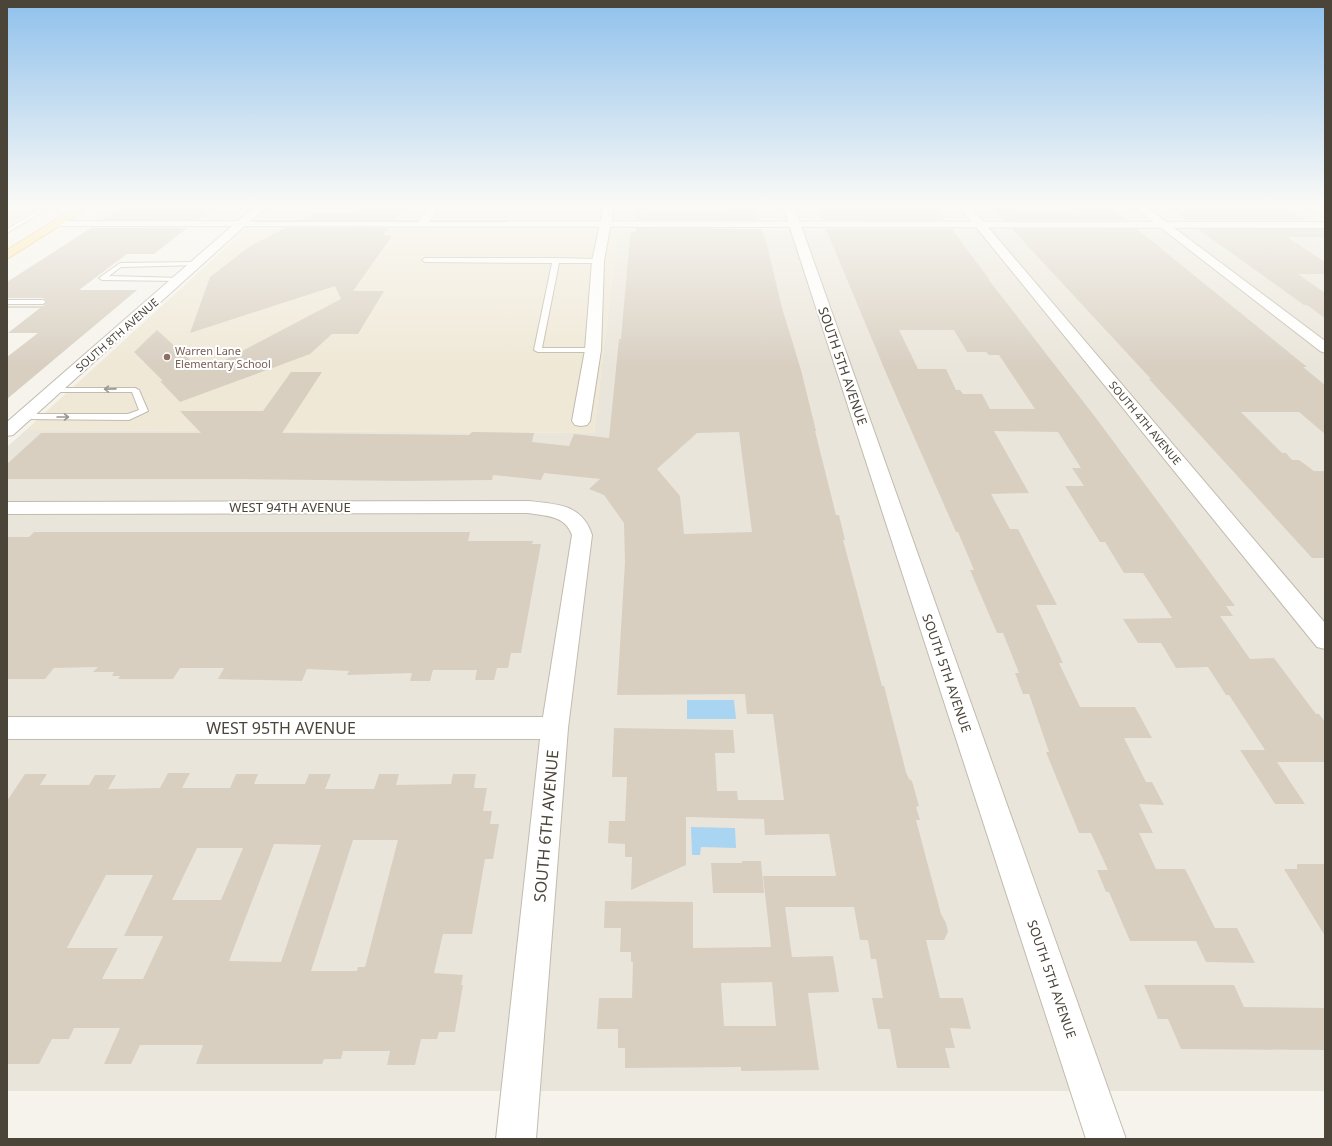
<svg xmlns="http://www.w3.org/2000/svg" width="1332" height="1146" font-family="'Noto Sans',sans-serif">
	<rect width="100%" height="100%" fill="#f6f3ec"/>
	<g fill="#eae5da">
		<path d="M 7,206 L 42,206 L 7,226 Z"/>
		<path d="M 110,206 L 1325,206 L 1325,219 L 90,219 Z"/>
		<path d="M 618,230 L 1325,230 L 1325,1091 L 7,1091 L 7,447 L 26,430 L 594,433 Z"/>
	</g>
	<path fill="#efe8d6" d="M 246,229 L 618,230 L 594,433 L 26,430 Z"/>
	<g fill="#a9d4f2">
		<path d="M 687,700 L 734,700 L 736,719 L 687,719 Z"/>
		<path d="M 691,827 L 735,828 L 736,848 L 701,847 L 700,855 L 692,855 Z"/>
	</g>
	<g fill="#d8cfc1" fill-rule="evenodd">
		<path d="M 835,206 L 917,206 L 918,208 L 936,208 L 945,220 L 822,220 L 817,208 L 836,208 Z"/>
		<path d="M 123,207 L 214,207 L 198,220 L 103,220 Z"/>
		<path d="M 362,207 L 405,207 L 395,220 L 301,220 L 314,213 L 357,213 Z"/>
		<path d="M 1167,207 L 1285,208 L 1306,220 L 1186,220 Z"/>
		<path d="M 993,208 L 1017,208 L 1019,211 L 1076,211 L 1073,208 L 1111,208 L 1126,220 L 1004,220 Z"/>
		<path d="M 731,209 L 756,209 L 759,220 L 637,220 L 637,210 L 723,212 Z"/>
		<path d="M 91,228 L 187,228 L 154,254 L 127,254 L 79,290 L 137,290 L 7,399 L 7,357 L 38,333 L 8,333 L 40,308 L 7,308 L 7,306 L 43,306 L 47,302 L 43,298 L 7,298 L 7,282 Z"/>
		<path d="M 285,228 L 389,228 L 383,235 L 392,236 L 353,291 L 384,291 L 358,334 L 332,334 L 310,354 L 180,402 L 160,381 L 163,381 L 134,352 L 157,330 L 201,370 L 227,359 L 341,299 L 335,286 L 190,333 L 210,277 L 249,247 Z"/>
		<path d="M 636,228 L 761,229 L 765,237 L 782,308 L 801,370 L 816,431 L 815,431 L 836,515 L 839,515 L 845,540 L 843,540 L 882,686 L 884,686 L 906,772 L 909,779 L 912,781 L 919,806 L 916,807 L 920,820 L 916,820 L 941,914 L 946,923 L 948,932 L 944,940 L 926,940 L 940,998 L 963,998 L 971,1029 L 950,1028 L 955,1048 L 945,1048 L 950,1068 L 897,1068 L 890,1029 L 878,1029 L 872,998 L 883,998 L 876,959 L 871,959 L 868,940 L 860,940 L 854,907 L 785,907 L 792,957 L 833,956 L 839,992 L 808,993 L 819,1070 L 741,1071 L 741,1067 L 625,1068 L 625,1048 L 618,1048 L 618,1029 L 597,1029 L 599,998 L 632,998 L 633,962 L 631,962 L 631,952 L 620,952 L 621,928 L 604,928 L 605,901 L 693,902 L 693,948 L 771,947 L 763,876 L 836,876 L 829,834 L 765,835 L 764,819 L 686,817 L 686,865 L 631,890 L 632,857 L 625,857 L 625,844 L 608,843 L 609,821 L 625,821 L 627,777 L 612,777 L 614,728 L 733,730 L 735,753 L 715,753 L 717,791 L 737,791 L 738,800 L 784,800 L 773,714 L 747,714 L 745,694 L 617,695 L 625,562 L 624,523 L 604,495 L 589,489 L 600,479 L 544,473 L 541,480 L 493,475 L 492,480 L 406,481 L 235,479 L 7,479 L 7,464 L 41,433 L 201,433 L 180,411 L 263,411 L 291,372 L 322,372 L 282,433 L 469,435 L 472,432 L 534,433 L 532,442 L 569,446 L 574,434 L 609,438 L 619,339 L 621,339 L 630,237 L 631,232 L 636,232 ZM 739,432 L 752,532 L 684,534 L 680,496 L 657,469 L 697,433 ZM 772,982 L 776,1026 L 724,1026 L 721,983 Z"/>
		<path d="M 826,229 L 952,229 L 989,279 L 988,279 L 1096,418 L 1235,606 L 1226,606 L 1233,616 L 1220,616 L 1250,659 L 1274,658 L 1316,714 L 1319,714 L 1325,722 L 1325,762 L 1277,762 L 1305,804 L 1275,804 L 1240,750 L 1265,750 L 1229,695 L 1226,695 L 1208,667 L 1176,668 L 1161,643 L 1138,643 L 1123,619 L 1172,618 L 1143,573 L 1124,573 L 1105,542 L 1100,542 L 1065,486 L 1084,486 L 1072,468 L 1081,468 L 1058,432 L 994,431 L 1029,493 L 991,494 L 1010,529 L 1018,529 L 1057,605 L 1036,605 L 1063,663 L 1059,663 L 1080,707 L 1135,707 L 1152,738 L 1124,738 L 1146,782 L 1152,782 L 1164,805 L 1139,804 L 1153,833 L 1139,833 L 1156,869 L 1185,869 L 1215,928 L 1237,928 L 1255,963 L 1206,962 L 1196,941 L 1130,941 L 1109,892 L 1106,892 L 1097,870 L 1108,870 L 1091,833 L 1079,833 L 1046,752 L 1049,752 L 1029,694 L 1023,694 L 1015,673 L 1019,673 L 1003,633 L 997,633 L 970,570 L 974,570 L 958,532 L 956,532 L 889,380 ZM 899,330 L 954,330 L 967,352 L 986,352 L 989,355 L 999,355 L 1035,409 L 990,409 L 982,394 L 963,394 L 960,390 L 956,390 L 946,369 L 918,369 Z"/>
		<path d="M 1012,229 L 1137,229 L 1307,367 L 1303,367 L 1325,385 L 1325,434 L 1299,412 L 1241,412 L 1282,453 L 1286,453 L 1292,460 L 1299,460 L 1314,471 L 1325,471 L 1325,558 L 1312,558 L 1149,379 L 1151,379 Z"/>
		<path d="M 1198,229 L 1322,229 L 1325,232 L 1325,237 L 1287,237 L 1325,262 L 1325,274 L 1298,274 L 1325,293 L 1325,318 L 1307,305 L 1304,305 Z"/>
		<path d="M 34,532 L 470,532 L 468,541 L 533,541 L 532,544 L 541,544 L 521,653 L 511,653 L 508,668 L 497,668 L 494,680 L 475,680 L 477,670 L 433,670 L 430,681 L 410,681 L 412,673 L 347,675 L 349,671 L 307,669 L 302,681 L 218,679 L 224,668 L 180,668 L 173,679 L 118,679 L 120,676 L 112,676 L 114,672 L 93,672 L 98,667 L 54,668 L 45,679 L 7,679 L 7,537 L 29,537 Z"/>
		<path d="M 168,773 L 190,773 L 182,788 L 230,788 L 236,774 L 258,774 L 254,784 L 305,784 L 309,774 L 331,774 L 325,789 L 374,789 L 379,774 L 399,774 L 396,785 L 451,784 L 453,774 L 476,774 L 474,788 L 487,788 L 483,811 L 492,811 L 490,824 L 499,824 L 493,859 L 485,859 L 472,934 L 443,934 L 434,973 L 463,975 L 461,985 L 463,985 L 455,1032 L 439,1032 L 437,1039 L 421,1039 L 415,1065 L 387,1065 L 390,1051 L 343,1051 L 341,1059 L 324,1059 L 322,1064 L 196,1064 L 203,1045 L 140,1045 L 131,1064 L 104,1064 L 120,1028 L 74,1028 L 69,1039 L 52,1039 L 39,1064 L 7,1064 L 7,801 L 25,774 L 47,774 L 40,785 L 89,785 L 95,775 L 116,775 L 108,789 L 160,788 ZM 353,840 L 398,840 L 365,967 L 358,967 L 357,971 L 311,971 ZM 274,844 L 321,845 L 281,962 L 229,961 ZM 197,848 L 243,848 L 221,900 L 172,900 ZM 106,875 L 153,875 L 124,936 L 163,936 L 143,979 L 102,979 L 118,948 L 67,948 Z"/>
		<path d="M 742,861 L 761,861 L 764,893 L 713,893 L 711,863 L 742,863 Z"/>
		<path d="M 1297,864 L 1325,864 L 1325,936 L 1284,869 L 1297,869 Z"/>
		<path d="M 1144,985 L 1234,985 L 1244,1007 L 1325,1008 L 1325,1050 L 1181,1049 L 1168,1019 L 1158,1019 Z"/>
	</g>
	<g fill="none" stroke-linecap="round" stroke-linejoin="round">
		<g stroke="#c2bbae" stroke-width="2">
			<g id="service">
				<path d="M 45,206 L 52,206 L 7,233 L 7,229 Z"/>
				<path d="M 556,258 L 598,259 L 601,261 L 598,263 L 559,263 L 542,348 L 593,348 L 597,350 L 596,352 L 538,352 L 534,350 L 552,263 L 425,262 L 422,260 L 425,258 Z"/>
				<path d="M 197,262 L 200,264 L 199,265 L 121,267 L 109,276 L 182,278 L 182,280 L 180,281 L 102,280 L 99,278 L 120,263 Z"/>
				<path d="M 7,300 L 43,300 L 46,302 L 43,304 L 7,304 Z"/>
				<path d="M 51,388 L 135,388 L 139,390 L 148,411 L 129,420 L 21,419 L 21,415 L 24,414 L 128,414 L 139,410 L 132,392 L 54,392 L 50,390 Z"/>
			</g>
		</g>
		<g stroke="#c2bbae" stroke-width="2">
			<g id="minor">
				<path d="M 255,206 L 267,206 L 13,435 L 7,436 L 7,422 Z"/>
				<path d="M 428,206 L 439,206 L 427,226 L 419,226 L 417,224 Z"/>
				<path d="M 604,206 L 614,206 L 604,261 L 601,350 L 590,421 L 587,425 L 581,426 L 575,425 L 572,421 L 585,350 L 592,261 Z"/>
				<path d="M 783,206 L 794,206 L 1126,1139 L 1086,1139 Z"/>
				<path d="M 959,206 L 970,206 L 1325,623 L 1325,649 L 1317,647 Z"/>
				<path d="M 1133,206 L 1145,206 L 1325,341 L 1325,353 L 1320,351 Z"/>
				<path d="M 1307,206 L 1320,206 L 1325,209 L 1325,217 Z"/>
				<path d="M 528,501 C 557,504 582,504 592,535 L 568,728 L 536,1139 L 496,1139 L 540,739 L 7,739 L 7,717 L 543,717 L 572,535 C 565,515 546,516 528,513 L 7,514 L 7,502 Z"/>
			</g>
		</g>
		<g stroke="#c2bbae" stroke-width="2">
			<path id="tertiary" d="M 56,221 L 1325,222 L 1325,228 L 52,226 L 50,224 L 52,222 Z"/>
		</g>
		<g stroke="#e6c16a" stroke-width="2">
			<path id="primary" d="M 78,206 L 91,206 L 7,259 L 7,250 Z"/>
		</g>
		<use href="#service" fill="#fff" fill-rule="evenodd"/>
		<use href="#minor" fill="#fff" fill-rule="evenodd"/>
		<use href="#tertiary" fill="#fff" fill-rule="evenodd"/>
		<use href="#primary" fill="#ffe39c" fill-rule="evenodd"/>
	</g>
	<defs><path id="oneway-shaft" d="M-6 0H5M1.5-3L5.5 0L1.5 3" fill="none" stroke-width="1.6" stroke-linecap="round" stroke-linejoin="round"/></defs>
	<g stroke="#9c9892">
		<use href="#oneway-shaft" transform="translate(110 389) rotate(179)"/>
		<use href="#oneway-shaft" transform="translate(63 417)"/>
	</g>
	<linearGradient id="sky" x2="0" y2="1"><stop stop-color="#8fc1ec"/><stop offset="0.56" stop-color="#fbfaf6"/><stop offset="1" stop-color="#fbfaf6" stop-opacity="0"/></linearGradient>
	<rect width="1332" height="367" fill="url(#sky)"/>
	<circle fill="#8d6e63" stroke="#fff" stroke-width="1.5" cx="167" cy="357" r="4"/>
	<g text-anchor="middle" stroke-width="4" stroke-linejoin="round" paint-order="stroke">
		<g font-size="11" fill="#4b4439" stroke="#fff">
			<text transform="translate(117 335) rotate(-41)" y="4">SOUTH 8TH AVENUE</text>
			<text transform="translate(1145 423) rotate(50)" y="4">SOUTH 4TH AVENUE</text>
		</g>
		<g font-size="11" fill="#785e54" stroke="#fff" text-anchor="start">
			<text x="175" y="355">Warren Lane<tspan x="175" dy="13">Elementary School</tspan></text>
		</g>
		<g font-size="13" fill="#4b4439" stroke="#fff">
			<text transform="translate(843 366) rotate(71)" y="5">SOUTH 5TH AVENUE</text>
			<text x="290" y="512">WEST 94TH AVENUE</text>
			<text transform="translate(947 673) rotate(71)" y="5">SOUTH 5TH AVENUE</text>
			<text transform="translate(1052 979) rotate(71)" y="5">SOUTH 5TH AVENUE</text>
		</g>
		<g font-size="16" fill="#4b4439" stroke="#fff">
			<text x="281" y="734">WEST 95TH AVENUE</text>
			<text transform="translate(546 826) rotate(-85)" y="6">SOUTH 6TH AVENUE</text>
		</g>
	</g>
	<rect width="1332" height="1146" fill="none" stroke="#4b4439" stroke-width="16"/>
</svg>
